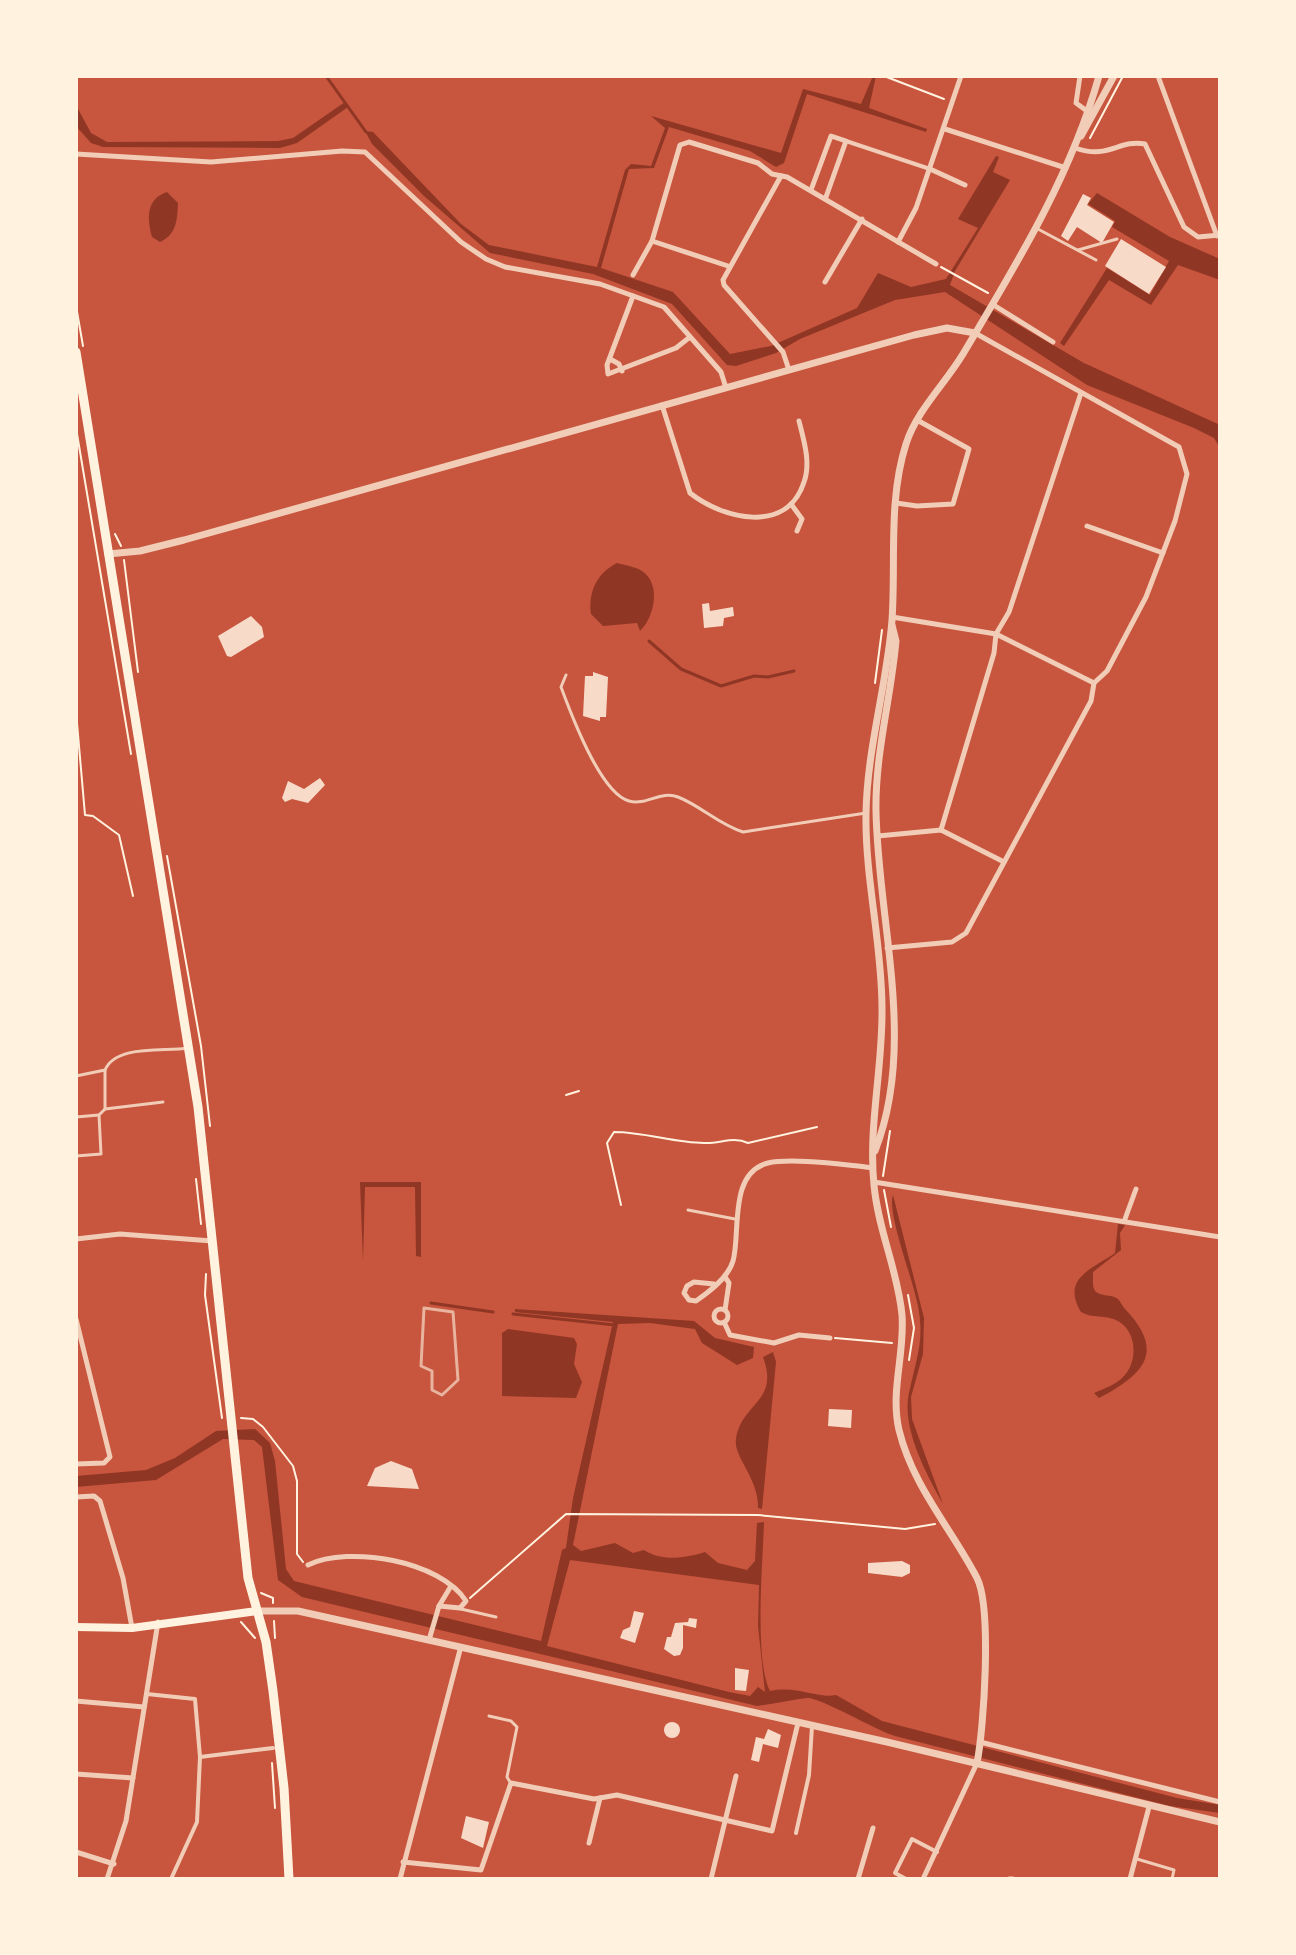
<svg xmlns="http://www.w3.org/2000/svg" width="1296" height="1955" font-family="Quicksand,sans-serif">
	<rect width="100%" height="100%" fill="#c8553d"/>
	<g fill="#8f3625" fill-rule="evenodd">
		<path d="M 873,76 L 876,76 L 869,108 L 927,129 L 926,132 L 807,94 L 784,163 L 776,167 L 750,151 L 669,127 L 654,168 L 629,169 L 601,268 L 673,292 L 730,354 L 771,346 L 857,308 L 878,273 L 911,287 L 946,279 L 978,228 L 958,219 L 996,156 L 999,157 L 993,172 L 1010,180 L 955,271 L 950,285 L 1084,363 L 1220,425 L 1220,448 L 1214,438 L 1194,428 L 1087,385 L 945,292 L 895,300 L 800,339 L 776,353 L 736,366 L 727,365 L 672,304 L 593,274 L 490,253 L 424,196 L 372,144 L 365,131 L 373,132 L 461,224 L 489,245 L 597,267 L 625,170 L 631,164 L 651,166 L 665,128 L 651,116 L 781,153 L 803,89 L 861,104 Z"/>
		<path d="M 345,102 L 348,107 L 297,143 L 280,148 L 103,147 L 91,143 L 76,126 L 78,109 L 91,133 L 107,142 L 278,141 L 293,138 Z"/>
		<path d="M 167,192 L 178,203 C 177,220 177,234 160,242 L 152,237 C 147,218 146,199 167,192 Z"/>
		<path d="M 1097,193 L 1170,237 L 1220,259 L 1220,280 L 1178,265 L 1151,305 L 1109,280 L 1064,346 L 1060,343 L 1107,268 L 1150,295 L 1169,261 L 1112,227 L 1115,221 L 1088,204 Z"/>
		<path d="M 617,563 C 624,565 636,567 642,571 C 662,584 654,618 640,631 L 637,623 L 603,626 L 591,614 C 588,592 597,573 617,563 Z"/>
		<path d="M 360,1182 L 421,1182 L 421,1257 L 416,1256 L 415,1187 L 365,1187 L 363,1261 Z"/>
		<path d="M 893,1195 L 924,1318 L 923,1354 L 911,1397 L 912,1419 L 943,1504 C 927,1475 901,1428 909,1393 C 918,1351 927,1335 914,1290 C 909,1270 887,1210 893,1195 Z"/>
		<path d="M 1118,1224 L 1125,1225 L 1120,1233 L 1121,1250 L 1093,1272 C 1093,1278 1092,1286 1095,1291 C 1100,1297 1112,1294 1118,1299 C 1121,1302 1122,1306 1125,1309 C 1166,1352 1144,1374 1099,1398 L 1094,1393 C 1103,1389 1115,1385 1122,1378 C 1138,1364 1138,1332 1118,1321 C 1106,1314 1092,1319 1081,1312 C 1060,1277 1095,1268 1115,1253 Z"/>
		<path d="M 515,1309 L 694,1321 L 715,1338 L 754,1347 L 753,1358 L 737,1365 L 702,1343 L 695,1329 L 650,1323 L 618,1324 L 573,1545 L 581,1551 L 615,1543 L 633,1553 L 644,1550 C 662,1562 686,1558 705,1552 L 718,1563 L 747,1570 L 755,1561 L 757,1523 L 764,1522 C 763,1561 754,1660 770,1691 C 796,1685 819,1699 836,1695 L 882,1721 L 1177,1798 L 1220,1805 L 1220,1813 L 1170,1806 L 895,1736 C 875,1730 820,1697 807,1698 C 791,1700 774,1704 757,1706 L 302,1597 L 278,1580 L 262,1447 L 254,1440 L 223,1439 L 156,1480 L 76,1487 L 76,1476 L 146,1470 L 175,1458 L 216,1431 L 255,1429 L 270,1443 L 275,1461 L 286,1569 L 294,1581 L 541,1641 L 562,1550 L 566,1548 L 573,1498 L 613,1322 L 515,1312 ZM 570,1560 L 759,1585 L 758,1626 L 765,1692 L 758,1687 L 750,1696 L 729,1692 L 547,1646 Z"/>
		<path d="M 508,1329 L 574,1338 L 577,1344 L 574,1364 L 582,1382 L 576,1398 L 502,1396 L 502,1333 Z"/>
		<path d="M 773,1352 L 776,1362 L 762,1509 L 758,1508 C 759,1478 733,1457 736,1439 C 741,1403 780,1402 763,1357 Z"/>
	</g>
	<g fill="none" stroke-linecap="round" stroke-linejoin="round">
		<g stroke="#8f3625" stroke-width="3">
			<path d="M 326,76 L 366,132"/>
			<path d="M 649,641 L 681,669 L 721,686 L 754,676 L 768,677 L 794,671"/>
			<path d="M 431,1303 L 493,1312"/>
			<path d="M 513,1314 L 615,1325"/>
		</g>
	</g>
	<g fill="#f7dbc8">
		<path d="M 1083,194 L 1091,198 L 1087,205 L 1114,222 L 1102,243 L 1077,227 L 1068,241 L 1061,236 Z"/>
		<path d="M 1121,239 L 1166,267 L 1149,294 L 1105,266 Z"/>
		<path d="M 709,603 L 710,611 L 733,607 L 734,616 L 724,618 L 723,626 L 704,628 L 702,604 Z"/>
		<path d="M 251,616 L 262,627 L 264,637 L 231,657 L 227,656 L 218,636 Z"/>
		<path d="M 593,672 L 608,677 L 606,717 L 600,717 L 600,721 L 583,716 L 585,676 L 593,676 Z"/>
		<path d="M 320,778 L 325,785 L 308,803 L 292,799 L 285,802 L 282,798 L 288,781 L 304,789 Z"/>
		<path d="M 829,1409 L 852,1410 L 851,1428 L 828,1426 Z"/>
		<path d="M 391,1461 L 412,1469 L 419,1489 L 367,1486 L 375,1468 Z"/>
		<path d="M 902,1561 L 910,1565 L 910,1573 L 902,1577 L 868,1573 L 868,1563 Z"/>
		<path d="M 634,1611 L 644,1613 L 635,1643 L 620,1638 L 623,1630 L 630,1627 Z"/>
		<path d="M 689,1618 L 697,1619 L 696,1628 L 683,1625 L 683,1648 L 680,1655 L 674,1656 L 664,1649 L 667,1637 L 671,1637 L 675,1623 L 688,1622 Z"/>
		<path d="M 735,1668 L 749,1670 L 746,1691 L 735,1690 Z"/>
		<circle cx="672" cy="1730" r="8"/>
		<path d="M 768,1729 L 781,1735 L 778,1748 L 763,1744 L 759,1762 L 751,1760 L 756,1737 L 764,1739 Z"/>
		<path d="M 466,1816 L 489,1822 L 483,1848 L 461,1838 Z"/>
	</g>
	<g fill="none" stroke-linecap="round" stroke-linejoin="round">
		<g stroke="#fff3e0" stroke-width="2">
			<path d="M 884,76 L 944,99"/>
			<path d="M 1090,138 L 1123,76"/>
			<path d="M 941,267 L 988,293"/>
			<path d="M 76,306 L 83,346"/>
			<path d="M 76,428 L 131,754"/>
			<path d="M 115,534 L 121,546"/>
			<path d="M 124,560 L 138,672"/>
			<path d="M 76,658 L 77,723 L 85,815 L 93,816 L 119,835 L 133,896"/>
			<path d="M 875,683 L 882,630"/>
			<path d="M 167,856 L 201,1046 L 210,1126"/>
			<path d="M 566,1095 L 579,1091"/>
			<path d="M 883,1176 L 890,1131"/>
			<path d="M 196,1179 L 201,1224"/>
			<path d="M 884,1190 L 891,1227"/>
			<path d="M 621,1205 L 607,1143 L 614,1132 C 645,1132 674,1143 704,1143 C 720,1144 733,1136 748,1143 L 817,1127"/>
			<path d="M 206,1274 L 205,1295 L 222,1418"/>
			<path d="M 908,1295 L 914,1328 L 909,1360"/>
			<path d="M 835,1338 L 892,1343"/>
			<path d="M 241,1418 L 253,1419 L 263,1427 L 293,1466 L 297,1481 L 297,1554 L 303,1562"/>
			<path d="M 261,1593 L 273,1598 L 273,1603"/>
			<path d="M 470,1598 L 566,1514 L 758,1515 L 905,1529 L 935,1524"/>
			<path d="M 274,1621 L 275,1638"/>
			<path d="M 241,1622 L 255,1638"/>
			<path d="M 272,1763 L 275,1808"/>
		</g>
		<g stroke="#f1ccb7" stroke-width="3">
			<path d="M 1036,228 L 1096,260"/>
			<path d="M 1078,250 L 1117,239"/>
			<path d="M 566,675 L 561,687 C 571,714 600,793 629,801 C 646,806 661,790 678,797 C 701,806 718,824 743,832 L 866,813"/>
			<path d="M 76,1076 L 105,1070 C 116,1044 165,1052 188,1048"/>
			<path d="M 105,1109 L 163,1102"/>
			<path d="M 76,1117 L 99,1115"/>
			<path d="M 76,1156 L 101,1154 L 99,1115 L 105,1109 L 105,1070"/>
			<path d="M 688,1210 L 735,1219"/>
			<path d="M 461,1609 L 496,1617"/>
			<path d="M 489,1716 L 511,1721 L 517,1727 L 507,1777 L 510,1782"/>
			<path d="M 1137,1859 L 1174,1870 L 1172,1879"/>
		</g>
		<g stroke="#f1ccb7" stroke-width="4">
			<path d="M 846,141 L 930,169"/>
			<path d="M 147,1694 L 195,1699 L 200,1757 L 197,1822 L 171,1879"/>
			<path d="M 200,1757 L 273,1748"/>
			<path d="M 796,1833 L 809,1775 L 812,1726"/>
			<path d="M 906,1879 L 895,1873 L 912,1839 L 937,1852"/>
		</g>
		<g stroke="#f1ccb7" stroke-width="5">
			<path d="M 1080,76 L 1076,103 L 1087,111"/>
			<path d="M 1158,76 L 1217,236"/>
			<path d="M 945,129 L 1066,168"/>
			<path d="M 1075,148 C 1110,160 1118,139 1145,144 L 1184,227 L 1198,237 L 1220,235"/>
			<path d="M 76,154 L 211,162 L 342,151 L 365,152 L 461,242 L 486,259 L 505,267 L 600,284 L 664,307 L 721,372 L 726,388"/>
			<path d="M 930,169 L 965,185"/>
			<path d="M 781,176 L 723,280 L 724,285 L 783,352 L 789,370"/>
			<path d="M 811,190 L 831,136 L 846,141 L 826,197"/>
			<path d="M 652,241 L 728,266"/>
			<path d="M 898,242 L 916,208 L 961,76"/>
			<path d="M 633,275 L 652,241 L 680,145 L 689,142 L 758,163 L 772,174 L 787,177 L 936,264"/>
			<path d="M 825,282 L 862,219"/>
			<path d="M 633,296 L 607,365 L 608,374 L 676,348 L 690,337"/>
			<path d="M 992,304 L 1053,342"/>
			<path d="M 610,359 L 619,364 L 622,371"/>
			<path d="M 662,405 L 690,493 C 723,519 787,535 804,482 C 811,463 804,441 799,421"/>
			<path d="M 896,503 L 917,506 L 953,504 L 969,449 L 917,420"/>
			<path d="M 791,504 L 802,519 L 797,531"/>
			<path d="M 1087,526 L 1163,553"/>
			<path d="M 892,617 L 996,634 L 1094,683"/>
			<path d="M 941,830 L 994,653 L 996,634 L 1009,612 L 1081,393"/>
			<path d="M 878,836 L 941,830 L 1004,862"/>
			<path d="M 887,948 L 952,942 L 966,933 L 1091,701 L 1094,683 L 1107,671 L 1146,597 L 1175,521 L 1187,474 L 1179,447 L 975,333"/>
			<path d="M 874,1182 L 1220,1237"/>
			<path d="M 1125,1219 L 1136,1189"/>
			<path d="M 76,1239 L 120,1234 L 212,1241"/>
			<path d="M 725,1277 L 729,1283 L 725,1310"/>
			<path d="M 714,1284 L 694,1282 L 687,1286 L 684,1293 L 689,1300 L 696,1301 C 709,1292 728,1278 733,1261 C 741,1233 728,1173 768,1163 C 790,1158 850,1165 873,1168"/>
			<circle cx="721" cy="1316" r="7"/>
			<path d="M 76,1319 L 110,1457 L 104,1463 L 76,1464"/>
			<path d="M 724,1322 L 730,1335 L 774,1343 L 799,1335 L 830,1338"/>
			<path d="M 76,1497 L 94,1496 L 100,1501 L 123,1578 L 132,1628"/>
			<path d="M 308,1565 C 349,1545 441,1561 466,1601 L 460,1608 L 439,1606"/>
			<path d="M 429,1640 L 439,1606 L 451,1586"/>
			<path d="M 76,1701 L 144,1707"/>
			<path d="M 980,1742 L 1220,1802"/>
			<path d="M 76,1774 L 133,1778"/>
			<path d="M 589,1843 L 600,1798"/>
			<path d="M 76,1852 L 114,1864"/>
			<path d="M 403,1862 L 481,1870 L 511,1783 L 594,1799 L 617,1795 L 772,1831 L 798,1723"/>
			<path d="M 107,1879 L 126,1821 L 158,1622"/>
			<path d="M 400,1879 L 460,1650"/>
			<path d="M 711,1879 L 736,1776"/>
			<path d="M 858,1879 L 873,1828"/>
			<path d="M 923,1879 L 977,1763"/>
			<path d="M 1009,1879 L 1013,1879"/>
			<path d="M 1130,1879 L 1149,1807"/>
		</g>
		<g stroke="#f1ccb7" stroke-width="7">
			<path d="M 1081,136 L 1114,76"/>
			<path d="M 108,554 L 140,551 L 184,540 L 914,335 L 947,328 L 975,333"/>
			<path d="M 875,1151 C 917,1044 878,922 876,811 C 875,754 891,698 896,641 L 892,625"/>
			<path d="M 257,1611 L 298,1611 L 887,1742 L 1220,1822"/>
			<path d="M 977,1763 C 984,1728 992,1608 977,1578 C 951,1528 913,1487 899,1430 C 890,1391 905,1354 902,1315 C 898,1271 878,1230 874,1185 C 868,1126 883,1067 882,1008 C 882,943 865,879 866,814 C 867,748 887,685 892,620 C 896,562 888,500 906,444 C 917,410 945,384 963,354 C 1016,265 1071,176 1099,76"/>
		</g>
		<path stroke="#fff3e0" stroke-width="8" d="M 76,1627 L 132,1628 L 257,1611"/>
		<path stroke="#fff3e0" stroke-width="9" d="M 76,352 L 198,1107 L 248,1578 L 266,1642 L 273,1691 L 284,1788 L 289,1879"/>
		<path stroke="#e9b49f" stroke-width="3" d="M 424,1308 L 453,1312 L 458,1380 L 442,1395 L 432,1390 L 432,1371 L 421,1366 Z"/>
	</g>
	<rect width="1296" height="1955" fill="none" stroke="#fff3e0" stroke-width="156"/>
</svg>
